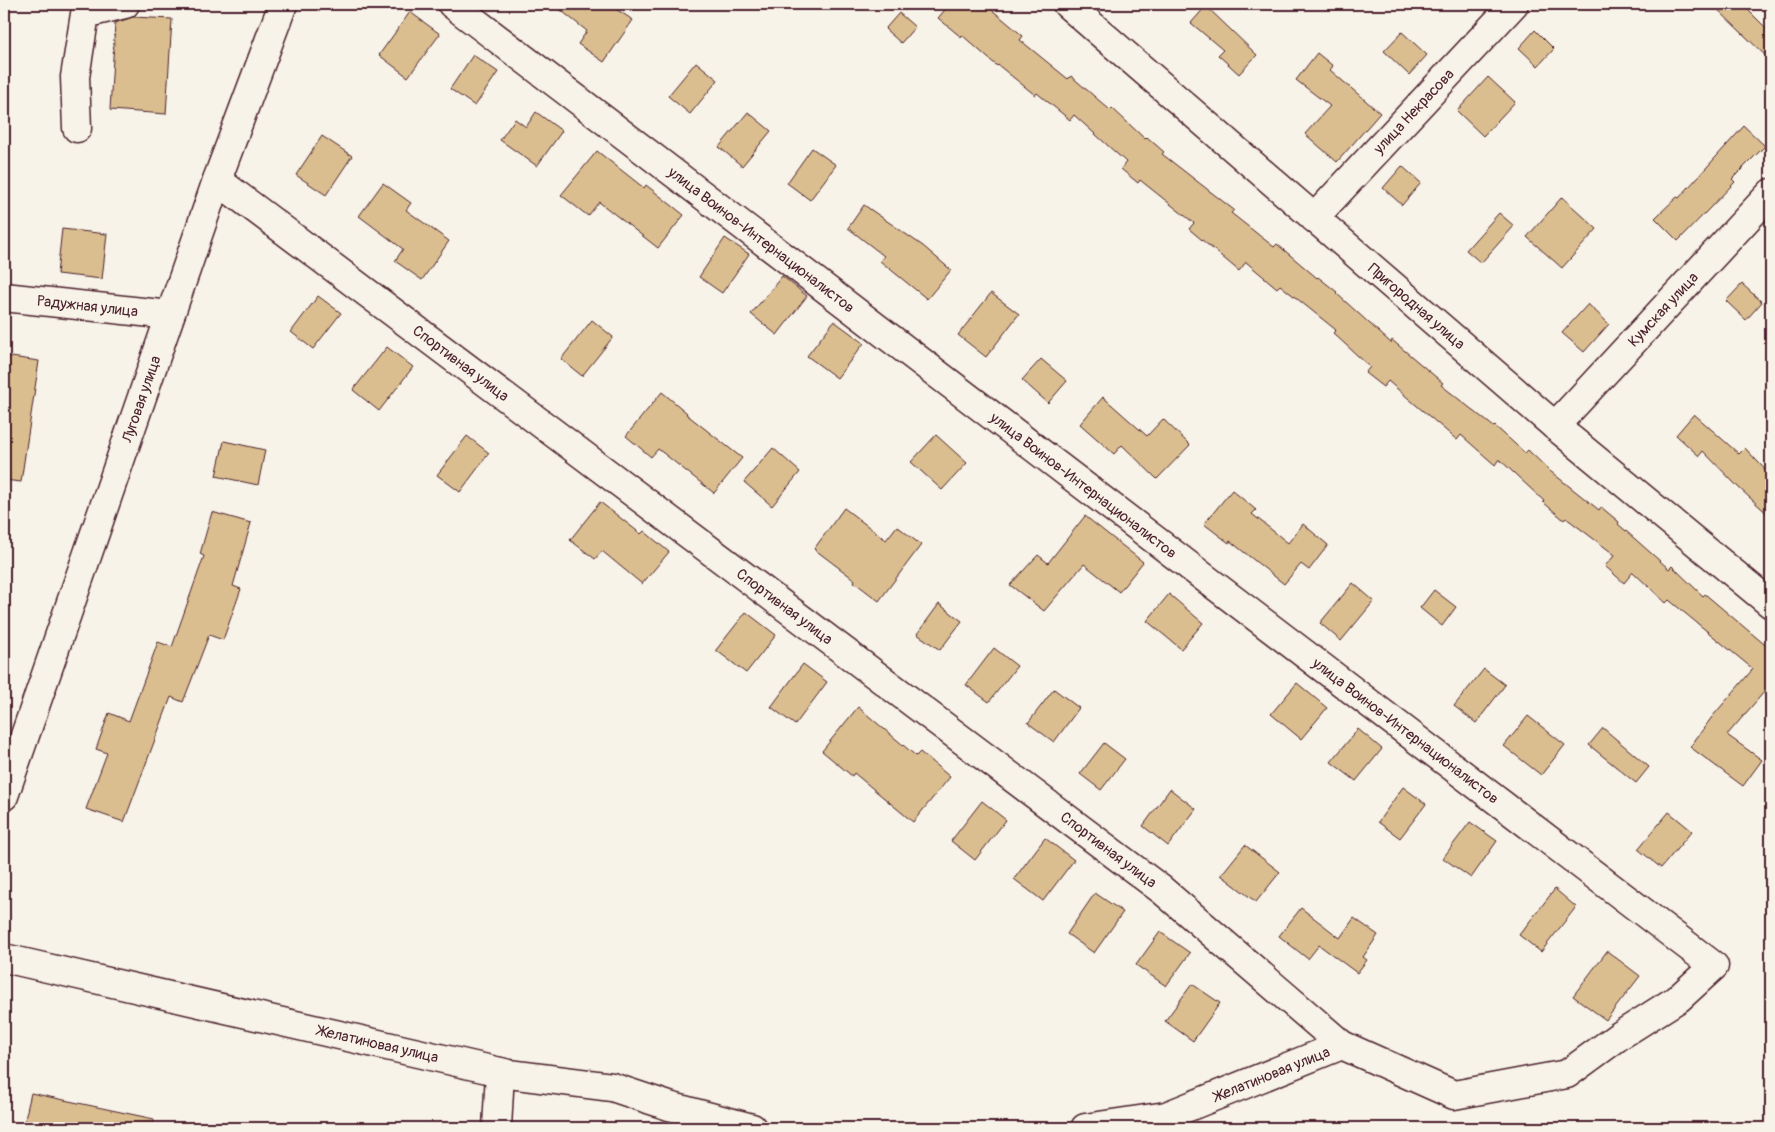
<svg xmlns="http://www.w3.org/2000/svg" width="1775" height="1132" font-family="Pangolin,sans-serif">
	<rect width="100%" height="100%" fill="#f7f3e8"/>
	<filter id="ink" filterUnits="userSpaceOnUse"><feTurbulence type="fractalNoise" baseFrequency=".02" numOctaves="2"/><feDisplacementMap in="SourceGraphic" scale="10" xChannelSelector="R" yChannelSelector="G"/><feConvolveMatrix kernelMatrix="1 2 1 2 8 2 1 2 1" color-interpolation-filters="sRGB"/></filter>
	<g filter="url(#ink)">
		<g fill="#dabe8f" stroke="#4a1f2b">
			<path d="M 553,4 L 608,4 L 633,20 L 604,62 L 578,44 L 587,31 Z"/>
			<path d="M 950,4 L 985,4 L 1023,36 L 1020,40 L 1068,79 L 1071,76 L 1110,110 L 1112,108 L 1145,139 L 1147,137 L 1164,152 L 1162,154 L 1234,210 L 1231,213 L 1274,247 L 1277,244 L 1317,278 L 1318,277 L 1337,292 L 1336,293 L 1391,343 L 1392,340 L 1443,383 L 1441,385 L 1494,427 L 1495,426 L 1525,453 L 1528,450 L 1550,471 L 1599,510 L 1601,507 L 1619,522 L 1618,524 L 1669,569 L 1672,566 L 1703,596 L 1705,594 L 1770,649 L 1771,647 L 1771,684 L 1727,735 L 1762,760 L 1743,786 L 1690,747 L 1712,717 L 1753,669 L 1669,600 L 1666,603 L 1633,572 L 1624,583 L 1605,566 L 1615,555 L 1566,518 L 1564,520 L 1543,502 L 1544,501 L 1499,459 L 1495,465 L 1461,435 L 1457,440 L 1388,381 L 1383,387 L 1365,373 L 1370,367 L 1333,333 L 1336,330 L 1280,285 L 1277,288 L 1246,262 L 1239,271 L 1189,229 L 1194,223 L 1140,180 L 1138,183 L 1121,169 L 1126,162 L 1074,115 L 1070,120 L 1037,93 L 1035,95 L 998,65 L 997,66 L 962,35 L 961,37 L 938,18 Z"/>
			<path d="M 1712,4 L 1742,4 L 1771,33 L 1771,61 Z"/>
			<path d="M 1206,6 L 1257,55 L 1239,74 L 1218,55 L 1223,50 L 1191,23 Z"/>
			<path d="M 410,12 L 440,34 L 408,77 L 379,55 Z"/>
			<path d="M 899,13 L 915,27 L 901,43 L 885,29 Z"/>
			<path d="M 133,17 L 172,19 L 166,114 L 110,110 L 115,23 Z"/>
			<path d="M 1535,30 L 1554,49 L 1538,66 L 1519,48 Z"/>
			<path d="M 1402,32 L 1427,55 L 1409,75 L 1384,51 Z"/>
			<path d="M 1317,53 L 1333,66 L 1330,70 L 1380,113 L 1337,162 L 1305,134 L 1330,106 L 1296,80 Z"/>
			<path d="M 473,55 L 498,72 L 475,106 L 450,89 Z"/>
			<path d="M 696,62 L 718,80 L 690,114 L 668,96 Z"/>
			<path d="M 1488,77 L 1515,102 L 1483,136 L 1457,111 Z"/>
			<path d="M 536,112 L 562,131 L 537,166 L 500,140 L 515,119 L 526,127 Z"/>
			<path d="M 748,112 L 771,131 L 742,166 L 719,147 Z"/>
			<path d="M 1744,126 L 1765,146 L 1732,179 L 1735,182 L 1678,241 L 1655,218 L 1677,197 L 1679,198 Z"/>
			<path d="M 322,136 L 352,156 L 326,195 L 296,175 Z"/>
			<path d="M 812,148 L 836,165 L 810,200 L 787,183 Z"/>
			<path d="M 597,151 L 644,188 L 646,185 L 684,215 L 658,248 L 599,202 L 588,216 L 561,195 Z"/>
			<path d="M 1402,166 L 1421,183 L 1402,205 L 1383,188 Z"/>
			<path d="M 383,183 L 411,203 L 406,210 L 449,241 L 422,280 L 395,261 L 403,249 L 359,216 Z"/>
			<path d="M 1562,197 L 1597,229 L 1562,268 L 1527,237 Z"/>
			<path d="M 864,205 L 923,246 L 951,270 L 927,299 L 880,261 L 884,256 L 848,228 Z"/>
			<path d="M 1499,213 L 1514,226 L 1481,263 L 1466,250 Z"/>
			<path d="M 62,229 L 107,234 L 102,279 L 57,274 Z"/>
			<path d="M 725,238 L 749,254 L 722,293 L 699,277 Z"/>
			<path d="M 782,276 L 807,296 L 777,335 L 751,314 Z"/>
			<path d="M 1742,284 L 1762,302 L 1746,320 L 1726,301 Z"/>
			<path d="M 991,293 L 1019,314 L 986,357 L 958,335 Z"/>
			<path d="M 318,296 L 341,313 L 313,349 L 291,332 Z"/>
			<path d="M 1588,304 L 1609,324 L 1584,352 L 1562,333 Z"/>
			<path d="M 592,320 L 613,337 L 582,376 L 561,359 Z"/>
			<path d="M 834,321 L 864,343 L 837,378 L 807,356 Z"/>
			<path d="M 387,347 L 413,367 L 379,411 L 353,390 Z"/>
			<path d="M 4,356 L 39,361 L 21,482 L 4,480 Z"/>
			<path d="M 1041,359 L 1067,381 L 1048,403 L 1022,380 Z"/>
			<path d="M 662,392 L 687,413 L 686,414 L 742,458 L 714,493 L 658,449 L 651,457 L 626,436 Z"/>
			<path d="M 1103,397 L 1147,436 L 1163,419 L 1190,445 L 1157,479 L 1122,445 L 1114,454 L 1080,424 Z"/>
			<path d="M 1694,414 L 1739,454 L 1745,448 L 1771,476 L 1771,517 L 1738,487 L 1703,451 L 1699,456 L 1676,435 Z"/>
			<path d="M 936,435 L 967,463 L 942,490 L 911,462 Z"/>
			<path d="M 467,436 L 489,453 L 460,492 L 437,475 Z"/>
			<path d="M 224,441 L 265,450 L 258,485 L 216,476 Z"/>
			<path d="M 773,448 L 800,472 L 772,506 L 744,482 Z"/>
			<path d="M 1232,490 L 1256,510 L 1252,514 L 1288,543 L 1303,524 L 1328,545 L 1309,570 L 1301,564 L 1284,584 L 1230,541 L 1229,543 L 1204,524 Z"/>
			<path d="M 600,502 L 641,534 L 644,531 L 669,552 L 642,584 L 602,551 L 595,559 L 570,540 Z"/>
			<path d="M 844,508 L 886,540 L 897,526 L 921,545 L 879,601 L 854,582 L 855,580 L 814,549 Z"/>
			<path d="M 212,512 L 251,523 L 233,586 L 241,589 L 223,640 L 209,635 L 183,702 L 171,697 L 124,822 L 86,809 L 107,753 L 96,749 L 109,713 L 129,721 L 158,642 L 172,647 L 204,556 L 200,554 Z"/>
			<path d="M 1085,516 L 1143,562 L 1119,592 L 1084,564 L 1044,611 L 1010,585 L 1038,555 L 1048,563 Z"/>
			<path d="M 1353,583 L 1374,601 L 1341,641 L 1320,623 Z"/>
			<path d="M 1434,590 L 1456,607 L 1442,626 L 1420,608 Z"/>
			<path d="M 1169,594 L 1203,623 L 1181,649 L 1147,621 Z"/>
			<path d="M 939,604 L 962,621 L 940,650 L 917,634 Z"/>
			<path d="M 746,612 L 776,635 L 746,673 L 716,650 Z"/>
			<path d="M 994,648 L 1017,666 L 989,702 L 966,685 Z"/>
			<path d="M 803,664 L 827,682 L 795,725 L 771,707 Z"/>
			<path d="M 1484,669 L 1505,685 L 1476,723 L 1454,706 Z"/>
			<path d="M 1297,683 L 1327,708 L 1301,739 L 1271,714 Z"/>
			<path d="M 1054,689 L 1079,708 L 1054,742 L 1028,723 Z"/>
			<path d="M 858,707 L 916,756 L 920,752 L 950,777 L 913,822 L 854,773 L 852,776 L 822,751 Z"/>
			<path d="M 1528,716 L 1565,745 L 1541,775 L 1504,746 Z"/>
			<path d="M 1603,728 L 1649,767 L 1636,783 L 1589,745 Z"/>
			<path d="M 1358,729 L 1382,749 L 1356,781 L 1331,762 Z"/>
			<path d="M 1104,743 L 1125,759 L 1101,790 L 1080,774 Z"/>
			<path d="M 1403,787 L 1426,804 L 1400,838 L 1378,822 Z"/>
			<path d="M 1170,789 L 1196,809 L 1168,846 L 1143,826 Z"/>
			<path d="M 982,801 L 1006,820 L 975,860 L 951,841 Z"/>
			<path d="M 1669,812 L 1692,831 L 1661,868 L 1638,849 Z"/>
			<path d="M 1470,822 L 1497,841 L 1471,878 L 1443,858 Z"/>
			<path d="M 1045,838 L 1074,860 L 1043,901 L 1014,879 Z"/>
			<path d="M 1245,845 L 1280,872 L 1256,902 L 1221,875 Z"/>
			<path d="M 1555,889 L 1576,907 L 1541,952 L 1519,935 Z"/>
			<path d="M 1095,893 L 1123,912 L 1094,953 L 1067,934 Z"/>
			<path d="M 1301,908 L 1340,938 L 1354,918 L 1378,935 L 1363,957 L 1367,960 L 1357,973 L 1319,945 L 1308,959 L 1279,936 Z"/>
			<path d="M 1160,932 L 1190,953 L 1166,986 L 1136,965 Z"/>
			<path d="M 1607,951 L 1640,976 L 1606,1020 L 1573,996 Z"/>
			<path d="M 1192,984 L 1220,1003 L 1193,1041 L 1165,1021 Z"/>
			<path d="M 31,1093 L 154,1119 L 153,1128 L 23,1128 Z"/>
		</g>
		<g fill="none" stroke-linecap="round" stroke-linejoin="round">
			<g stroke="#4a1f2b" stroke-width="31">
				<g id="minor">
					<path id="s1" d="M 452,4 L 1714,966 L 1679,998 L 1619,1036 L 1567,1074 L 1454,1095 L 1342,1045 L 1166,1116 L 1085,1128"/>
					<path id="s2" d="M 1067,4 L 1555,426 L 1771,604"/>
					<path d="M 77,128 L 75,77 L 85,14 L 125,4"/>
					<path id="s3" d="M 217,180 L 1162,890 L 1342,1045"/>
					<path id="s4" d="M 1314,218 L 1514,4"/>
					<path id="s5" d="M 4,297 L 170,315"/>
					<path id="s6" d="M 1555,426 L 1771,193"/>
					<path id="s7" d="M 4,796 L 217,180 L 283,4"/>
					<path id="s8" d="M 4,958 L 509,1074 L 612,1087 L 669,1106 L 752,1128"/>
					<path d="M 497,1128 L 500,1072"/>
				</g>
			</g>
			<use href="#minor" stroke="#f7f3e8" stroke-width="28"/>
		</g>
	</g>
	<g text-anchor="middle" stroke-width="4" stroke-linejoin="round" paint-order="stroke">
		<g font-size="15" fill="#4a1f2b" stroke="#f7f3e8">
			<text dy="5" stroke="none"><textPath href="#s4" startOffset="146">улица Некрасова</textPath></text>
			<text dy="5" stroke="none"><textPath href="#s1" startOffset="389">улица Воинов-Интернационалистов</textPath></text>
			<text dy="5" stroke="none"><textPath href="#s5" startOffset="84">Радужная улица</textPath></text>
			<text dy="5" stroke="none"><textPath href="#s2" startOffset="462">Пригородная улица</textPath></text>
			<text dy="5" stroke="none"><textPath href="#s6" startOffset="159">Кумская улица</textPath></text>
			<text dy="5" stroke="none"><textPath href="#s3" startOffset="305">Спортивная улица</textPath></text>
			<text dy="5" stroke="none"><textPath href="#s7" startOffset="420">Луговая улица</textPath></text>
			<text dy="5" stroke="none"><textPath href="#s1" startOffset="794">улица Воинов-Интернационалистов</textPath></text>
			<text dy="5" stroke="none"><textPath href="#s3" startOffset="710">Спортивная улица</textPath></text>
			<text dy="5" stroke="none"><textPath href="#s1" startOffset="1199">улица Воинов-Интернационалистов</textPath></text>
			<text dy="5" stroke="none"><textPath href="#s3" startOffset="1115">Спортивная улица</textPath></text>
			<text dy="5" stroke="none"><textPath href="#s8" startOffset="384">Желатиновая улица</textPath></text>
			<text transform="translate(1272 1074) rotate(-22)" y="5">Желатиновая улица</text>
		</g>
	</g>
	<rect width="1775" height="1132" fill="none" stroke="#f7f3e8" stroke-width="20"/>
	<rect x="10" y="10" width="1755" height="1112" fill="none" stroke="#4a1f2b" stroke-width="2" filter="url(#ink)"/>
</svg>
